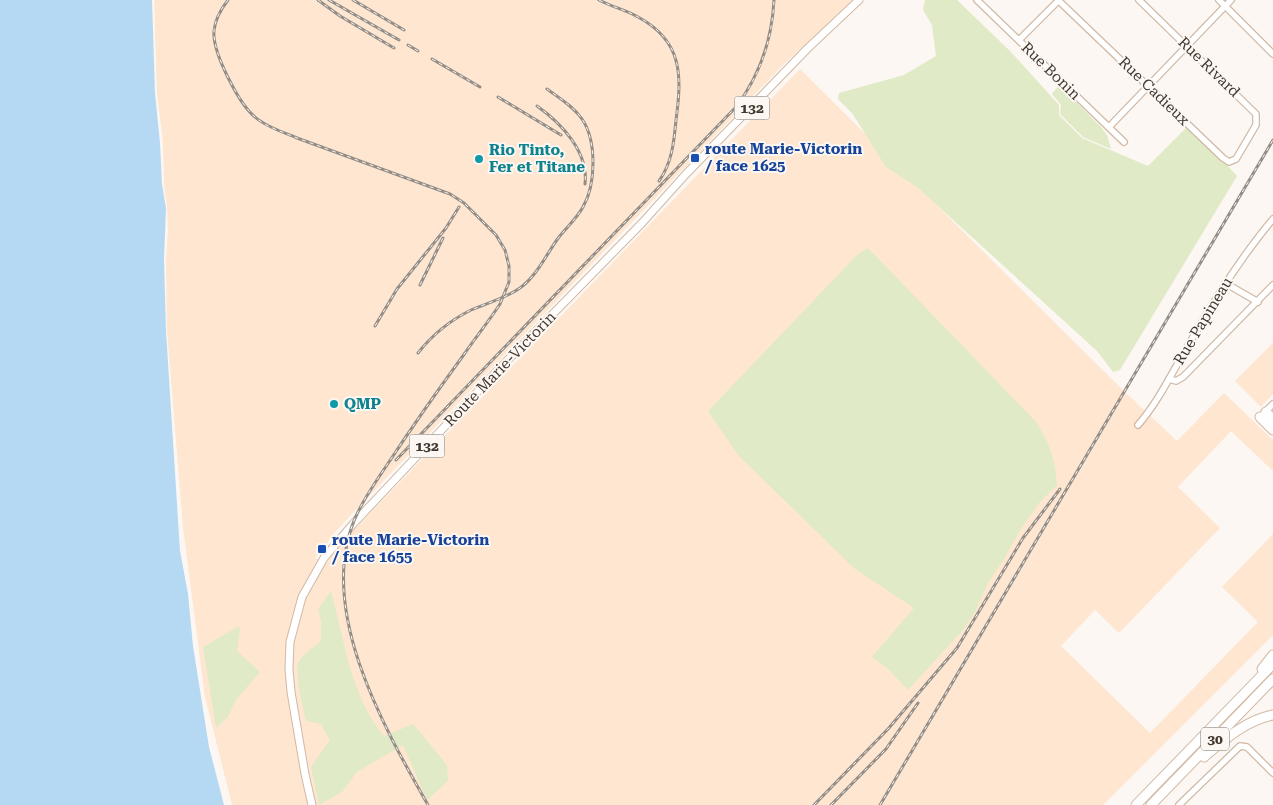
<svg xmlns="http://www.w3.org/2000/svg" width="1273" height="805" font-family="'Roboto Serif',serif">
	<rect width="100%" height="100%" fill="#fcf7f2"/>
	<g fill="#fee6d0">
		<path d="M 154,0 L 854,0 L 784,64 L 368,497 L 336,531 L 315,558 L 327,563 L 343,541 L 800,69 L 1038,306 L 1127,394 L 1177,441 L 1224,393 L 1273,440 L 1273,471 L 1231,431 L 1178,487 L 1220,528 L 1119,633 L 1095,610 L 1061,646 L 1150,733 L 1258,622 L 1222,587 L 1273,534 L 1273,635 L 1103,805 L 232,805 L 205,697 L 183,527 L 167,330 L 166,259 L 168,230 L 167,207 L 164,184 L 163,142 L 157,93 Z"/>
		<path d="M 1273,343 L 1273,394 L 1261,407 L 1235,381 Z"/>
	</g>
	<g fill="#e0eac6">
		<path d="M 925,0 L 957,0 L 1010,51 L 1059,105 L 1059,115 L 1082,138 L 1148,166 L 1189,125 L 1237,176 L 1120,370 L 1113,372 L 1097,351 L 917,187 L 886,167 L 852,113 L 838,99 L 839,93 L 904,75 L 936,56 L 932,25 L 923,10 Z"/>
		<path d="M 1059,85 L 1101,127 L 1107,135 L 1111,149 L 1083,137 L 1060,114 L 1061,105 L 1052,94 Z"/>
		<path d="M 868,248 L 1037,423 C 1051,447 1055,458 1057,485 L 1039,503 L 1021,529 L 1004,559 L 988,583 L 975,612 L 964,629 L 908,690 L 887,668 L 872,657 L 914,608 L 855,569 L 738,455 L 708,411 L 858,254 Z"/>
		<path d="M 331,591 C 344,639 351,698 384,736 L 413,724 L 447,765 L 448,781 L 427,800 L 403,745 L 357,772 L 342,792 L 319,805 L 311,767 L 330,740 L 321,724 L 306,721 C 303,708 295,676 298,664 C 301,655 314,647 321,641 L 321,621 L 318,609 Z"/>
		<path d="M 239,626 L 240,629 L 237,651 L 260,672 L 236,700 L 228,717 L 216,728 L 203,647 Z"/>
	</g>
	<path fill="#b6d9f3" d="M 0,0 L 152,0 L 155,93 L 160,143 L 162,184 L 166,208 L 164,260 L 166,331 L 180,551 L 188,594 L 193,646 L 209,747 L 224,805 L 0,805 Z"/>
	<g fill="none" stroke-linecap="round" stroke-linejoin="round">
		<g stroke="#d0b9a5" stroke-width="8">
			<g id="minor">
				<path d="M 977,0 L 1124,142"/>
				<path d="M 1058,0 L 1223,158 L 1229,162 L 1236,159 L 1256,125 L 1256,114 L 1139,0"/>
				<path d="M 1219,0 L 1273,54"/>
				<path d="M 1019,40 L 1059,0"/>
				<path d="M 1109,127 L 1231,0"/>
				<path d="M 1225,283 L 1258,302"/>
				<path d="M 1169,379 L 1176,381 L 1183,377 L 1273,285"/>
				<path d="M 1264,413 L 1273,404"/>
				<path d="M 1138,425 C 1159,401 1172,372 1189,344 C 1214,300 1240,258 1273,219"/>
				<path d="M 1179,805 L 1240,746 L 1247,747 L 1273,773"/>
			</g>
		</g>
		<g stroke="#d0b9a5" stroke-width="9">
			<path id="major" d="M 312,805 L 305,774 L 291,692 L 289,669 L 290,642 L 302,597 L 324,558 L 353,524 L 497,371 L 642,223 L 686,174 L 808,48 L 859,0"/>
		</g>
		<g stroke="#d0b9a5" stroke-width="11">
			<g id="highway">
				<path d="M 1266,412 L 1273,419"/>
				<path d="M 1260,417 L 1273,430"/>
				<path d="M 1262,669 L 1273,655"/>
				<path d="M 1204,757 C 1225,739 1245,721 1273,715"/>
				<path d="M 1136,805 L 1273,664"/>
				<path d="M 1151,805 L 1273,679"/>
			</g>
		</g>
		<use href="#minor" stroke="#fff" stroke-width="5.5"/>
		<use href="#major" stroke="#fff" stroke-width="7"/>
		<use href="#highway" stroke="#fff" stroke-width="9"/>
		<g stroke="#948d86" stroke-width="3">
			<g id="rail">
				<path d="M 228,0 C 221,9 215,19 214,31 C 212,52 239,104 255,117 C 266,127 283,132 297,138 L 450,194 L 464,203 L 496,235 L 505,250 L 509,266 L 509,282 L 500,304 C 489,321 476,337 465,353 C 438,390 412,427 387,465 C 376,481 365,497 357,514 C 314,605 383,726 428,805"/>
				<path d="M 318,0 L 340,16 L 394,48"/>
				<path d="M 329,0 L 399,40"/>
				<path d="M 353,0 L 404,30"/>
				<path d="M 599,0 C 612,7 626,10 638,17 C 683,41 682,76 676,120 C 674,142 672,163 659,181"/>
				<path d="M 408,45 L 418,51"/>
				<path d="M 432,59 L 480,87"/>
				<path d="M 498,97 L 561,135"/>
				<path d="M 537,106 C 561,123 589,152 585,184"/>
				<path d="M 420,285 L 443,238"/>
				<path d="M 375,326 L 397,289 L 446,228 L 459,207"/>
				<path d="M 418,353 C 432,335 451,320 471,310 C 487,303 506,298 520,288 C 537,276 547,253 559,237 C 567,227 577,218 583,207 C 596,184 597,141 582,119 C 573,106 559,98 547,89"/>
				<path d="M 396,460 L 736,107 C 760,75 772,41 774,0"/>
				<path d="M 814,805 L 888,729 L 957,648 L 1023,538 L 1060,489"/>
				<path d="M 831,805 L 886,749 L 918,703"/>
				<path d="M 880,805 L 1273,140"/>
			</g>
		</g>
		<use href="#rail" stroke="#fcf7f2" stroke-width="1" stroke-dasharray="4" stroke-linecap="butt"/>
	</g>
	<g fill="#1a4fb4" stroke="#fcf7f2" stroke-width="2">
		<rect x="690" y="153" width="10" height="10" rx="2.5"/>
		<rect x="317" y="544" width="10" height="10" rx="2.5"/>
	</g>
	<g fill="#0f9aa8" stroke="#fcf7f2" stroke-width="2">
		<circle cx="479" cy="159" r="5"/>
		<circle cx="334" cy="404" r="5"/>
	</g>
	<g text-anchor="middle" stroke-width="4" stroke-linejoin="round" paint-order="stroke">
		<g fill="#fcf7f2" stroke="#79716a" stroke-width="1">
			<rect x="734.5" y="96.5" width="35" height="23" rx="4"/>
			<rect x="409.5" y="434.5" width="35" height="23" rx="4"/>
			<rect x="1201" y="727.5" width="28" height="23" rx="4"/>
		</g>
		<g font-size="14" font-weight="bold" fill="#41372f">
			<text x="752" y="113">132</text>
			<text x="427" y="451">132</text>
			<text x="1215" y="744">30</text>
		</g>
		<g font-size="15" fill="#41372f" stroke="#fcf7f2">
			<text transform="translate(1209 67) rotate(44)" y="5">Rue Rivard</text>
			<text transform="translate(1051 71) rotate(44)" y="5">Rue Bonin</text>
			<text transform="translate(1154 91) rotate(44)" y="5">Rue Cadieux</text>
			<text transform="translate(1203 321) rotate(-59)" y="5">Rue Papineau</text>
			<text transform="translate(500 369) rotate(-46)" y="5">Route Marie-Victorin</text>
		</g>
		<g font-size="15" font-weight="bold" fill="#164399" stroke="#fcf7f2" text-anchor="start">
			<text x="705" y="154">route Marie-Victorin<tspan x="705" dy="17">/ face 1625</tspan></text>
			<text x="332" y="545">route Marie-Victorin<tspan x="332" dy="17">/ face 1655</tspan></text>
		</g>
		<g font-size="15" font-weight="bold" fill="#0d838f" stroke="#fcf7f2" text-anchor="start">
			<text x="489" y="155">Rio Tinto,<tspan x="489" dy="17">Fer et Titane</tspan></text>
			<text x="344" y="409">QMP</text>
		</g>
	</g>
</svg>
